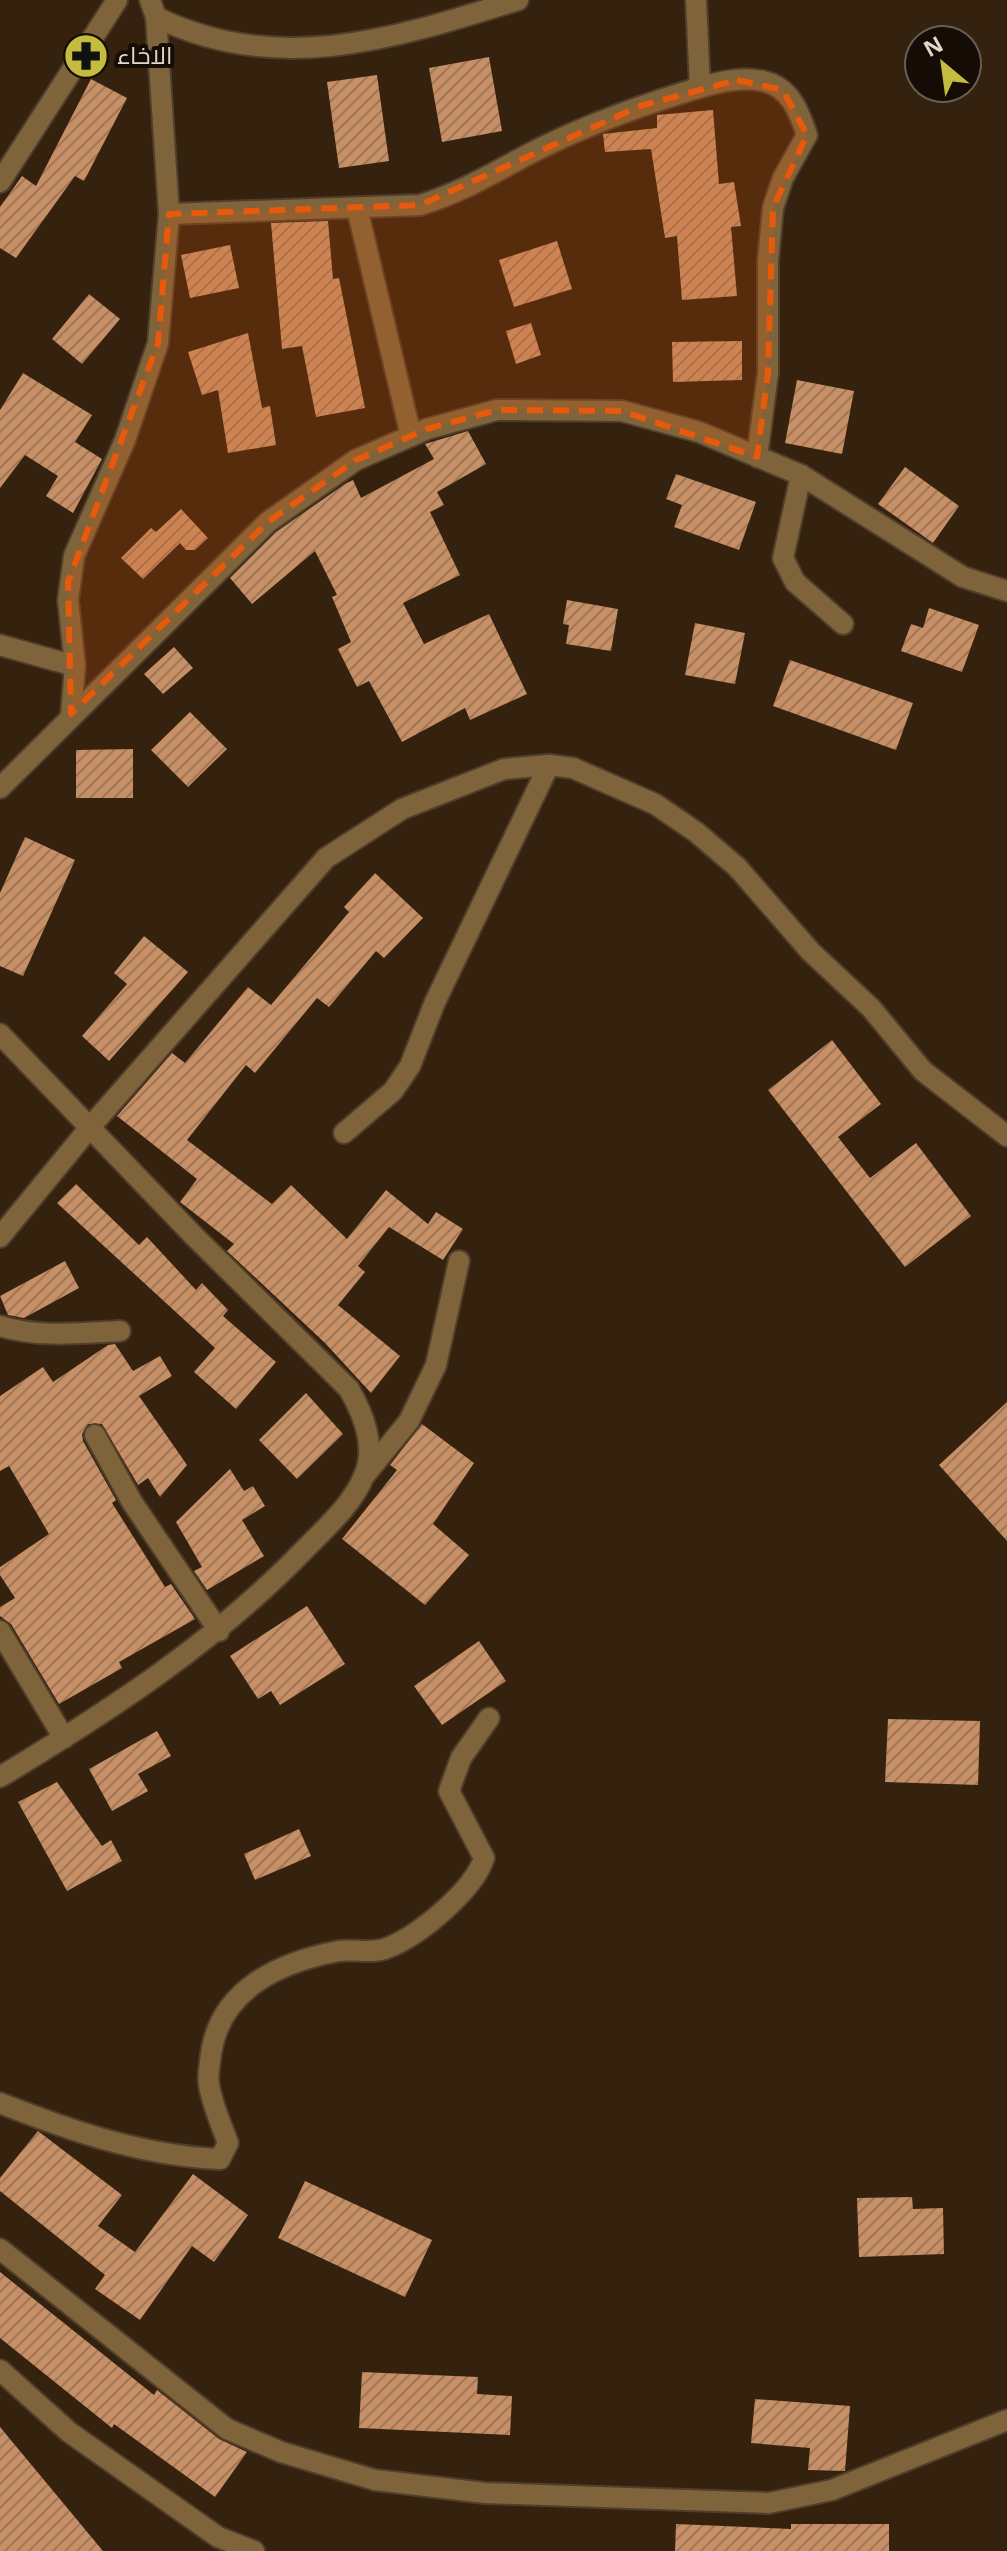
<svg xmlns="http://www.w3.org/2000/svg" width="1007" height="2551" font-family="'Noto Sans',Cairo,sans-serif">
	<defs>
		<pattern id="building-hatch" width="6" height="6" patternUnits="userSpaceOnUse" patternTransform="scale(2)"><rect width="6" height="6" fill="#c78f65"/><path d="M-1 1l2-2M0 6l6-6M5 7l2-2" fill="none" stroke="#a07759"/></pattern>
	</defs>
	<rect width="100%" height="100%" fill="#34210e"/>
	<g fill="url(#building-hatch)">
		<path d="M 489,57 L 502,131 L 442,142 L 429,68 Z"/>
		<path d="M 377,75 L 389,161 L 339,168 L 327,82 Z"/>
		<path d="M 91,79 L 127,98 L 84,181 L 75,176 L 16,258 L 0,248 L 0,207 L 22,176 L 36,186 Z"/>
		<path d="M 713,110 L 719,184 L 734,182 L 741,226 L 731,227 L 737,296 L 682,300 L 677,236 L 665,238 L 651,149 L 605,152 L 603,134 L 657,128 L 657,115 Z"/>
		<path d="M 328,221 L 333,279 L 339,278 L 365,408 L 316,417 L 302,346 L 282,349 L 271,223 Z"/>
		<path d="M 557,241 L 572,289 L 514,307 L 499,260 Z"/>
		<path d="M 230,245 L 239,288 L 190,298 L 181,255 Z"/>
		<path d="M 89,294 L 120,319 L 82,364 L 52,339 Z"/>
		<path d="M 531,323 L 541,355 L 516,364 L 506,331 Z"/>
		<path d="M 248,333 L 262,408 L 270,406 L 276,445 L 228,453 L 218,390 L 202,395 L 188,352 Z"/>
		<path d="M 742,341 L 742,380 L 673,382 L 672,342 Z"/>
		<path d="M 23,373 L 92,415 L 75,442 L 102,459 L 73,513 L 46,496 L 58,476 L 25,455 L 0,488 L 0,410 Z"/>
		<path d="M 797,380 L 854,391 L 842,454 L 785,443 Z"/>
		<path d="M 468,431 L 486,464 L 437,492 L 444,505 L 430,512 L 460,575 L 403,603 L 424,644 L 489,614 L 527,694 L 470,720 L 465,708 L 402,742 L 369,681 L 357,687 L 338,649 L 351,642 L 332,597 L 337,595 L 315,551 L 252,604 L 230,578 L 276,532 L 345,484 L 353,480 L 361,498 L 434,459 L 425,444 Z"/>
		<path d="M 905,467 L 959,506 L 933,543 L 878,504 Z"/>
		<path d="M 676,474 L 756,502 L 739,550 L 674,527 L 682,505 L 666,499 Z"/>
		<path d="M 181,509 L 208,538 L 195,550 L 186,550 L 180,543 L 143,579 L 121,558 L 151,528 L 156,532 Z"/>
		<path d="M 567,600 L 618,609 L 611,651 L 566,644 L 569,625 L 563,624 Z"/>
		<path d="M 929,608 L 979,625 L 962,672 L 901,651 L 911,624 L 923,628 Z"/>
		<path d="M 695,623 L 745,633 L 735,684 L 685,675 Z"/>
		<path d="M 174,647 L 193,668 L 163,694 L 144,674 Z"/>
		<path d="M 790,660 L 913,703 L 896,750 L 773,706 Z"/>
		<path d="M 190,712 L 227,749 L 188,787 L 151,750 Z"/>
		<path d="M 133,749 L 133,798 L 76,798 L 76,750 Z"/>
		<path d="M 25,837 L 75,860 L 23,976 L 0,966 L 0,893 Z"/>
		<path d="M 375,873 L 423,918 L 384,958 L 376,951 L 329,1007 L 317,998 L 255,1073 L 246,1065 L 187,1140 L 272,1204 L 291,1185 L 347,1239 L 386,1190 L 428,1224 L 436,1212 L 463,1229 L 443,1260 L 389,1227 L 358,1266 L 365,1272 L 338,1305 L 400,1356 L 371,1393 L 325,1343 L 227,1251 L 234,1244 L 180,1202 L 197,1179 L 117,1116 L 172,1053 L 185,1063 L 248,987 L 271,1005 L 349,912 L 344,907 Z"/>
		<path d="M 144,936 L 188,972 L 109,1061 L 82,1036 L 127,984 L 114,973 Z"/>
		<path d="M 832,1040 L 881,1104 L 838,1137 L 870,1178 L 916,1143 L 971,1216 L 905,1267 L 768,1090 Z"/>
		<path d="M 76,1184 L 139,1245 L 147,1237 L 196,1290 L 202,1283 L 228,1310 L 223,1316 L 276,1362 L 236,1409 L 194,1372 L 215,1348 L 57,1203 Z"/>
		<path d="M 65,1261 L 79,1288 L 24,1318 L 8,1315 L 0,1296 Z"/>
		<path d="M 115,1344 L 133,1371 L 160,1356 L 172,1376 L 139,1396 L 187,1465 L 160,1497 L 148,1478 L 138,1485 L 102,1424 L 88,1424 L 82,1434 L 83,1441 L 116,1500 L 112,1503 L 165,1587 L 171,1584 L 195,1619 L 119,1662 L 122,1668 L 59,1704 L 11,1624 L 0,1616 L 0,1607 L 15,1598 L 0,1575 L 0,1567 L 49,1534 L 9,1466 L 0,1471 L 0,1396 L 43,1367 L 53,1382 L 108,1345 Z"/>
		<path d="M 306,1393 L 343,1434 L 297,1479 L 259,1440 Z"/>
		<path d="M 1007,1402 L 1007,1541 L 939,1465 Z"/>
		<path d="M 422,1424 L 474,1463 L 433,1524 L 469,1555 L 425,1605 L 342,1539 L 397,1470 L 390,1465 Z"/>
		<path d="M 230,1469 L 244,1491 L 253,1486 L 265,1506 L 242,1520 L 264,1556 L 207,1590 L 194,1571 L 202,1567 L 176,1522 Z"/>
		<path d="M 307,1606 L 345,1664 L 280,1705 L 271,1691 L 258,1699 L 230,1656 Z"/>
		<path d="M 479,1641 L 506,1681 L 442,1725 L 414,1686 Z"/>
		<path d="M 888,1719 L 980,1721 L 978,1785 L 885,1782 Z"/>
		<path d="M 157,1731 L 171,1756 L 138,1774 L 148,1791 L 112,1811 L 89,1769 Z"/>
		<path d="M 57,1782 L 102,1846 L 111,1840 L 122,1861 L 67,1891 L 18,1802 Z"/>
		<path d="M 299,1829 L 311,1856 L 255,1880 L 244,1854 Z"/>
		<path d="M 38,2131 L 122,2195 L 98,2226 L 135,2252 L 193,2174 L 248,2215 L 214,2262 L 192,2246 L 140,2320 L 95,2289 L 105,2275 L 0,2191 L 0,2178 Z"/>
		<path d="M 305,2181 L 432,2240 L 405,2297 L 278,2238 Z"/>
		<path d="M 912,2197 L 913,2209 L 943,2208 L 944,2254 L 859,2257 L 857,2198 Z"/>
		<path d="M 0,2272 L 154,2395 L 157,2390 L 219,2439 L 247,2452 L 215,2497 L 114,2424 L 112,2428 L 0,2338 Z"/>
		<path d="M 362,2372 L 478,2377 L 477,2394 L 512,2396 L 510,2435 L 359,2428 Z"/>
		<path d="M 755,2399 L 850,2406 L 845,2471 L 808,2470 L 810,2448 L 751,2443 Z"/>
		<path d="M 0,2427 L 103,2551 L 0,2551 Z"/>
		<path d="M 676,2524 L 791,2529 L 791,2524 L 889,2524 L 889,2551 L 675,2551 Z"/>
	</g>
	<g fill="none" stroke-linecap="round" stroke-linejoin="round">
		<g stroke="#503e2c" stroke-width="24">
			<g id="minor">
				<path d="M 696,0 L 700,87"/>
				<path d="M 156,17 C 278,77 396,38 518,0"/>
				<path d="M 0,182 L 117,0"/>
				<path d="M 357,208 L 411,436"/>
				<path d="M 169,214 L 420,205 C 459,193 490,175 525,156 C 576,129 630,109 685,92 C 708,85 738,75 763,81 C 790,87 799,111 807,135 L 783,178 L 773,208 L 768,261 L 768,373 L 757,457"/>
				<path d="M 801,475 L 783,558 L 795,582 L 843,624"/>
				<path d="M 0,645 L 75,666"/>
				<path d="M 71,714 L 75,666 L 68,600 L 74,556 L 125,440 L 158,343 L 169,214 L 156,17 L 150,0"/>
				<path d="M 0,788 L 268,522 L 356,460 L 427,429 L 497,410 L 622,411 L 699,432 L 801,475 L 963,577 L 1007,591"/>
				<path d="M 0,1034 L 194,1236 L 349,1389 C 363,1414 377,1446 364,1476 C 353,1503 328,1526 307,1547 C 217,1641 111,1710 0,1777"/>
				<path d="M 344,1133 L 393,1091 L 410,1066 L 435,1002 L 549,765"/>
				<path d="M 0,1237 L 91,1126 L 326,858 L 402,809 L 504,769 L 549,765 L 573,768 L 655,804 L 696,832 L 737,867 L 811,952 L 871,1008 L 923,1071 L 1007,1136"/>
				<path d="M 0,1326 C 39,1338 80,1333 120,1331"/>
				<path d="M 95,1435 L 132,1502 L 219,1631"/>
				<path d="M 365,1475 L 409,1421 L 436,1365 L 459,1261"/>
				<path d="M 0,1631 L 64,1738"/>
				<path d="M 0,2103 C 71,2131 144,2156 220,2159 L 228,2143 C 221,2124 212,2104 209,2085 C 207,2075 210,2064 211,2054 C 220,1989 280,1962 339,1951 C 354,1949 373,1954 387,1948 C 419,1936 474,1890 484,1858 L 449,1791 L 461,1758 L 489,1718"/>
				<path d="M 0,2249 L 227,2429 L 281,2452 L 375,2480 L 485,2493 L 769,2503 L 832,2490 L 1007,2420"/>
				<path d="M 0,2370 L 69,2432 L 218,2537 L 254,2551"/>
			</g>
		</g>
		<use href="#minor" stroke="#7f633a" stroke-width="20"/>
	</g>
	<path fill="#e8590c" fill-opacity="0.2" stroke="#e8590c" stroke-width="6" stroke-dasharray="16 10" stroke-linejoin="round" d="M 737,80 L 783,90 L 807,135 L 773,208 L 768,373 L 757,457 L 622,411 L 497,410 L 427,429 L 356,460 L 268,522 L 71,714 L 68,582 L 158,343 L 169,214 L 420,205 L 640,106 Z"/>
	<defs>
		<g id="pharmacy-disc" transform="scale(2.3)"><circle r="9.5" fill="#c4bc3e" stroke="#150d05"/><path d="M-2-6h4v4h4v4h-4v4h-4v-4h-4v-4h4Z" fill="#111"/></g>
	</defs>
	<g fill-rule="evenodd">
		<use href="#pharmacy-disc" x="86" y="56"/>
	</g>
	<g text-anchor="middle" stroke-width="8" stroke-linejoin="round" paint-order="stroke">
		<g font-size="24" fill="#e3d7cb" stroke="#150d05" text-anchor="start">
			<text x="117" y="64">الاخاء</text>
		</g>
	</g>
	<g transform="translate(943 64) rotate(331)"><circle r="38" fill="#150d05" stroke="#675e54" stroke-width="2"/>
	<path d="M0-6L14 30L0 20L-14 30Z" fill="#c4bc3e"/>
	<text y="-12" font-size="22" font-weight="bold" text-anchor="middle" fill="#e3d7cb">N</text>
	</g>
</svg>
